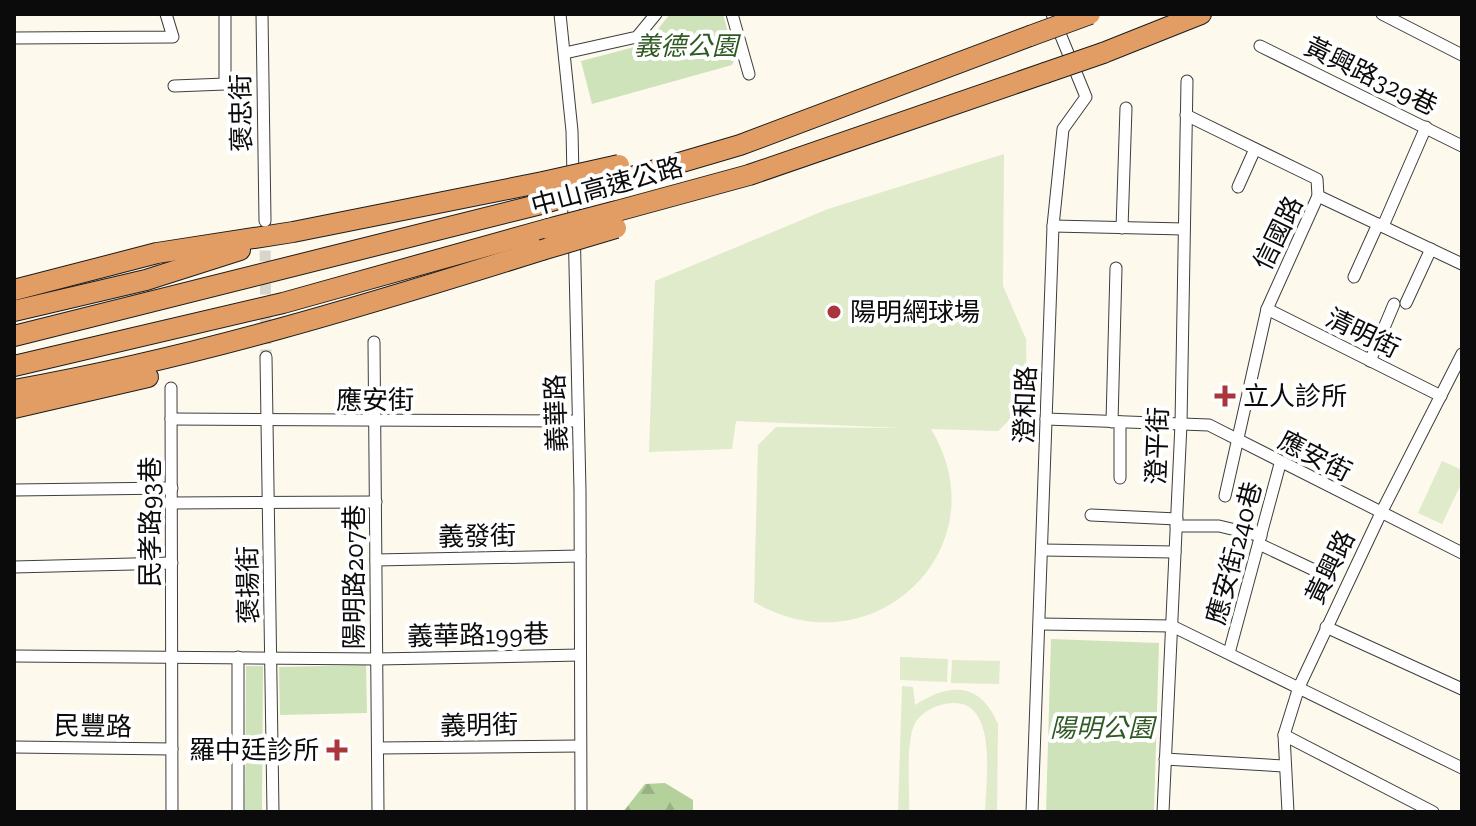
<svg xmlns="http://www.w3.org/2000/svg" width="1476" height="826" font-family="'Zilla Slab','Noto Sans TC',serif">
	<defs>
		<pattern id="forest-firs" width="22" height="20" patternUnits="userSpaceOnUse" patternTransform="scale(2)"><rect width="22" height="20" fill="#b4d19b"/><path d="M5 1l3.5 6h-7zM16 11l3.5 6h-7z" fill="#99b284"/></pattern>
	</defs>
	<rect width="100%" height="100%" fill="#fdf9ec"/>
	<path fill="url(#forest-firs)" d="M 665,783 L 693,800 L 693,812 L 623,812 L 645,784 Z"/>
	<g fill="#cfe3ba">
		<path d="M 670,14 L 723,14 L 735,59 L 732,65 L 592,104 L 581,61 L 646,44 Z"/>
		<path d="M 1051,639 L 1159,643 L 1154,812 L 1046,812 Z"/>
		<path d="M 366,665 L 367,713 L 280,715 L 279,667 Z"/>
		<path d="M 246,666 L 263,666 L 262,812 L 245,812 Z"/>
	</g>
	<g fill="#e0ebcb">
		<path d="M 1004,154 L 1003,286 L 1026,339 L 1027,403 L 998,431 L 931,429 C 1003,548 872,672 754,602 L 758,445 L 776,427 L 903,428 L 736,421 L 732,449 L 649,452 L 655,281 L 828,209 Z"/>
		<path d="M 1442,461 L 1462,470 L 1462,482 L 1442,524 L 1418,513 Z"/>
		<path d="M 900,657 L 948,659 L 947,682 L 900,680 Z"/>
		<path d="M 952,660 L 1000,661 L 999,684 L 951,683 Z"/>
		<path d="M 902,686 L 913,687 L 915,705 C 949,683 980,681 998,724 L 997,812 L 985,812 C 986,778 1001,685 937,706 C 926,710 915,718 912,731 C 906,756 910,787 909,812 L 898,812 Z"/>
	</g>
	<g fill="none" stroke-linecap="round" stroke-linejoin="round">
		<path stroke="#d9d5ca" stroke-width="11" stroke-dasharray="11 5.5" stroke-linecap="butt" d="M 265,234 L 266,357"/>
		<g stroke="#3e3e3e" stroke-width="13">
			<g id="street">
				<path d="M 262,14 L 265,221"/>
				<path d="M 560,14 L 572,131 L 580,491 L 581,812"/>
				<path d="M 732,14 L 749,74"/>
				<path d="M 1382,14 L 1462,55"/>
				<path d="M 14,38 L 173,37 L 166,14"/>
				<path d="M 1260,46 L 1462,146"/>
				<path d="M 565,53 L 637,37 L 656,14"/>
				<path d="M 174,86 L 225,84 L 225,14"/>
				<path d="M 1186,115 L 1317,179 L 1318,196"/>
				<path d="M 1238,187 L 1255,149"/>
				<path d="M 1053,226 L 1184,229"/>
				<path d="M 1383,226 L 1426,127"/>
				<path d="M 1122,228 L 1126,108"/>
				<path d="M 1354,277 L 1378,224"/>
				<path d="M 1406,303 L 1431,249"/>
				<path d="M 1267,309 L 1441,396"/>
				<path d="M 374,342 L 378,812"/>
				<path d="M 266,357 L 273,812"/>
				<path d="M 1370,361 L 1394,304"/>
				<path d="M 171,388 L 172,812"/>
				<path d="M 171,419 L 578,421"/>
				<path d="M 1046,419 L 1209,425 L 1462,553"/>
				<path d="M 1112,422 L 1116,268"/>
				<path d="M 1120,422 L 1120,478"/>
				<path d="M 14,490 L 172,488"/>
				<path d="M 1225,496 L 1267,309 L 1318,196 L 1462,264"/>
				<path d="M 172,503 L 376,502"/>
				<path d="M 1091,515 L 1177,519"/>
				<path d="M 1176,526 L 1219,526 L 1261,536"/>
				<path d="M 1259,544 L 1312,569"/>
				<path d="M 1042,550 L 1175,552"/>
				<path d="M 376,560 L 580,556"/>
				<path d="M 14,567 L 172,563"/>
				<path d="M 1040,624 L 1172,626 L 1462,768"/>
				<path d="M 1326,627 L 1462,689"/>
				<path d="M 1229,653 L 1280,464"/>
				<path d="M 14,656 L 377,659 L 580,655"/>
				<path d="M 238,657 L 238,812"/>
				<path d="M 1284,735 L 1433,812"/>
				<path d="M 14,747 L 172,749"/>
				<path d="M 378,748 L 580,746"/>
				<path d="M 1165,759 L 1284,766"/>
				<path d="M 1032,812 L 1053,226 L 1063,129 L 1086,97 L 1052,14"/>
				<path d="M 1163,812 L 1181,424 L 1187,81"/>
				<path d="M 1288,812 L 1284,735 L 1299,687 L 1381,513 L 1462,354"/>
			</g>
		</g>
		<g stroke="#1c1c1c" stroke-width="22">
			<g id="highway">
				<path d="M 1103,53 L 1201,14"/>
				<path d="M 621,180 L 740,145 L 1030,36"/>
				<path d="M 617,211 L 749,175 L 1045,73"/>
				<path d="M 14,290 L 157,253 L 293,232 L 543,182"/>
				<path d="M 14,311 L 146,280 L 240,250"/>
				<path d="M 14,336 L 545,203"/>
				<path d="M 14,366 L 283,303 L 548,229"/>
				<path d="M 14,390 C 194,358 367,305 542,250"/>
				<path d="M 14,408 L 148,377"/>
			</g>
		</g>
		<use href="#street" stroke="#fff" stroke-width="11"/>
		<use href="#highway" stroke="#e29d64" stroke-width="20"/>
		<g stroke="#1c1c1c" stroke-width="22" stroke-linecap="butt">
			<g id="highway-bridge">
				<path d="M 1030,36 L 1090,14"/>
				<path d="M 1045,73 L 1103,53"/>
				<path d="M 543,182 L 619,165"/>
				<path d="M 545,203 L 621,180"/>
				<path d="M 548,229 L 617,211"/>
				<path d="M 542,250 L 616,228"/>
			</g>
		</g>
		<use href="#highway-bridge" stroke="#e29d64" stroke-width="20"/>
	</g>
	<g fill="#aa353b" stroke="#fff" stroke-width="3">
		<circle cx="834" cy="312" r="8"/>
		<path d="M1221 384h8v8h8v8h-8v8h-8v-8h-8v-8h8z"/>
		<path d="M333 738h8v8h8v8h-8v8h-8v-8h-8v-8h8z"/>
	</g>
	<g text-anchor="middle" stroke-width="8" stroke-linejoin="round" paint-order="stroke">
		<g font-size="26" font-style="italic" fill="#305a24" stroke="#fff">
			<text x="686" y="55">義德公園</text>
			<text x="1102" y="737">陽明公園</text>
		</g>
		<g font-size="26" fill="#0b0b0b" stroke="#fff">
			<text transform="translate(1371 76) rotate(26)" y="9">黃興路329巷</text>
			<text transform="translate(241 113) rotate(-91)" y="9">褒忠街</text>
			<text transform="translate(607 186) rotate(-15)" y="9">中山高速公路</text>
			<text transform="translate(1278 233) rotate(-64)" y="9">信國路</text>
			<text transform="translate(1363 333) rotate(26)" y="9">清明街</text>
			<text x="375" y="409">應安街</text>
			<text transform="translate(1025 405) rotate(-88)" y="9">澄和路</text>
			<text transform="translate(556 413) rotate(-92)" y="9">義華路</text>
			<text transform="translate(1157 446) rotate(-88)" y="9">澄平街</text>
			<text transform="translate(1315 456) rotate(27)" y="9">應安街</text>
			<text transform="translate(150 522) rotate(-90)" y="9">民孝路93巷</text>
			<text transform="translate(477 536) rotate(-1)" y="9">義發街</text>
			<text transform="translate(1234 553) rotate(-75)" y="9">應安街240巷</text>
			<text transform="translate(1330 567) rotate(-64)" y="9">黃興路</text>
			<text transform="translate(354 577) rotate(-90)" y="9">陽明路207巷</text>
			<text transform="translate(248 585) rotate(-91)" y="9">褒揚街</text>
			<text transform="translate(478 635) rotate(-1)" y="9">義華路199巷</text>
			<text transform="translate(479 725) rotate(-1)" y="9">義明街</text>
			<text transform="translate(93 726) rotate(1)" y="9">民豐路</text>
		</g>
		<g font-size="26" fill="#0b0b0b" stroke="#fff" text-anchor="start">
			<text x="850" y="321">陽明網球場</text>
			<text x="1243" y="405">立人診所</text>
			<text x="319" y="759" text-anchor="end">羅中廷診所</text>
		</g>
	</g>
	<rect width="1476" height="826" fill="none" stroke="#0b0b0b" stroke-width="32"/>
</svg>
